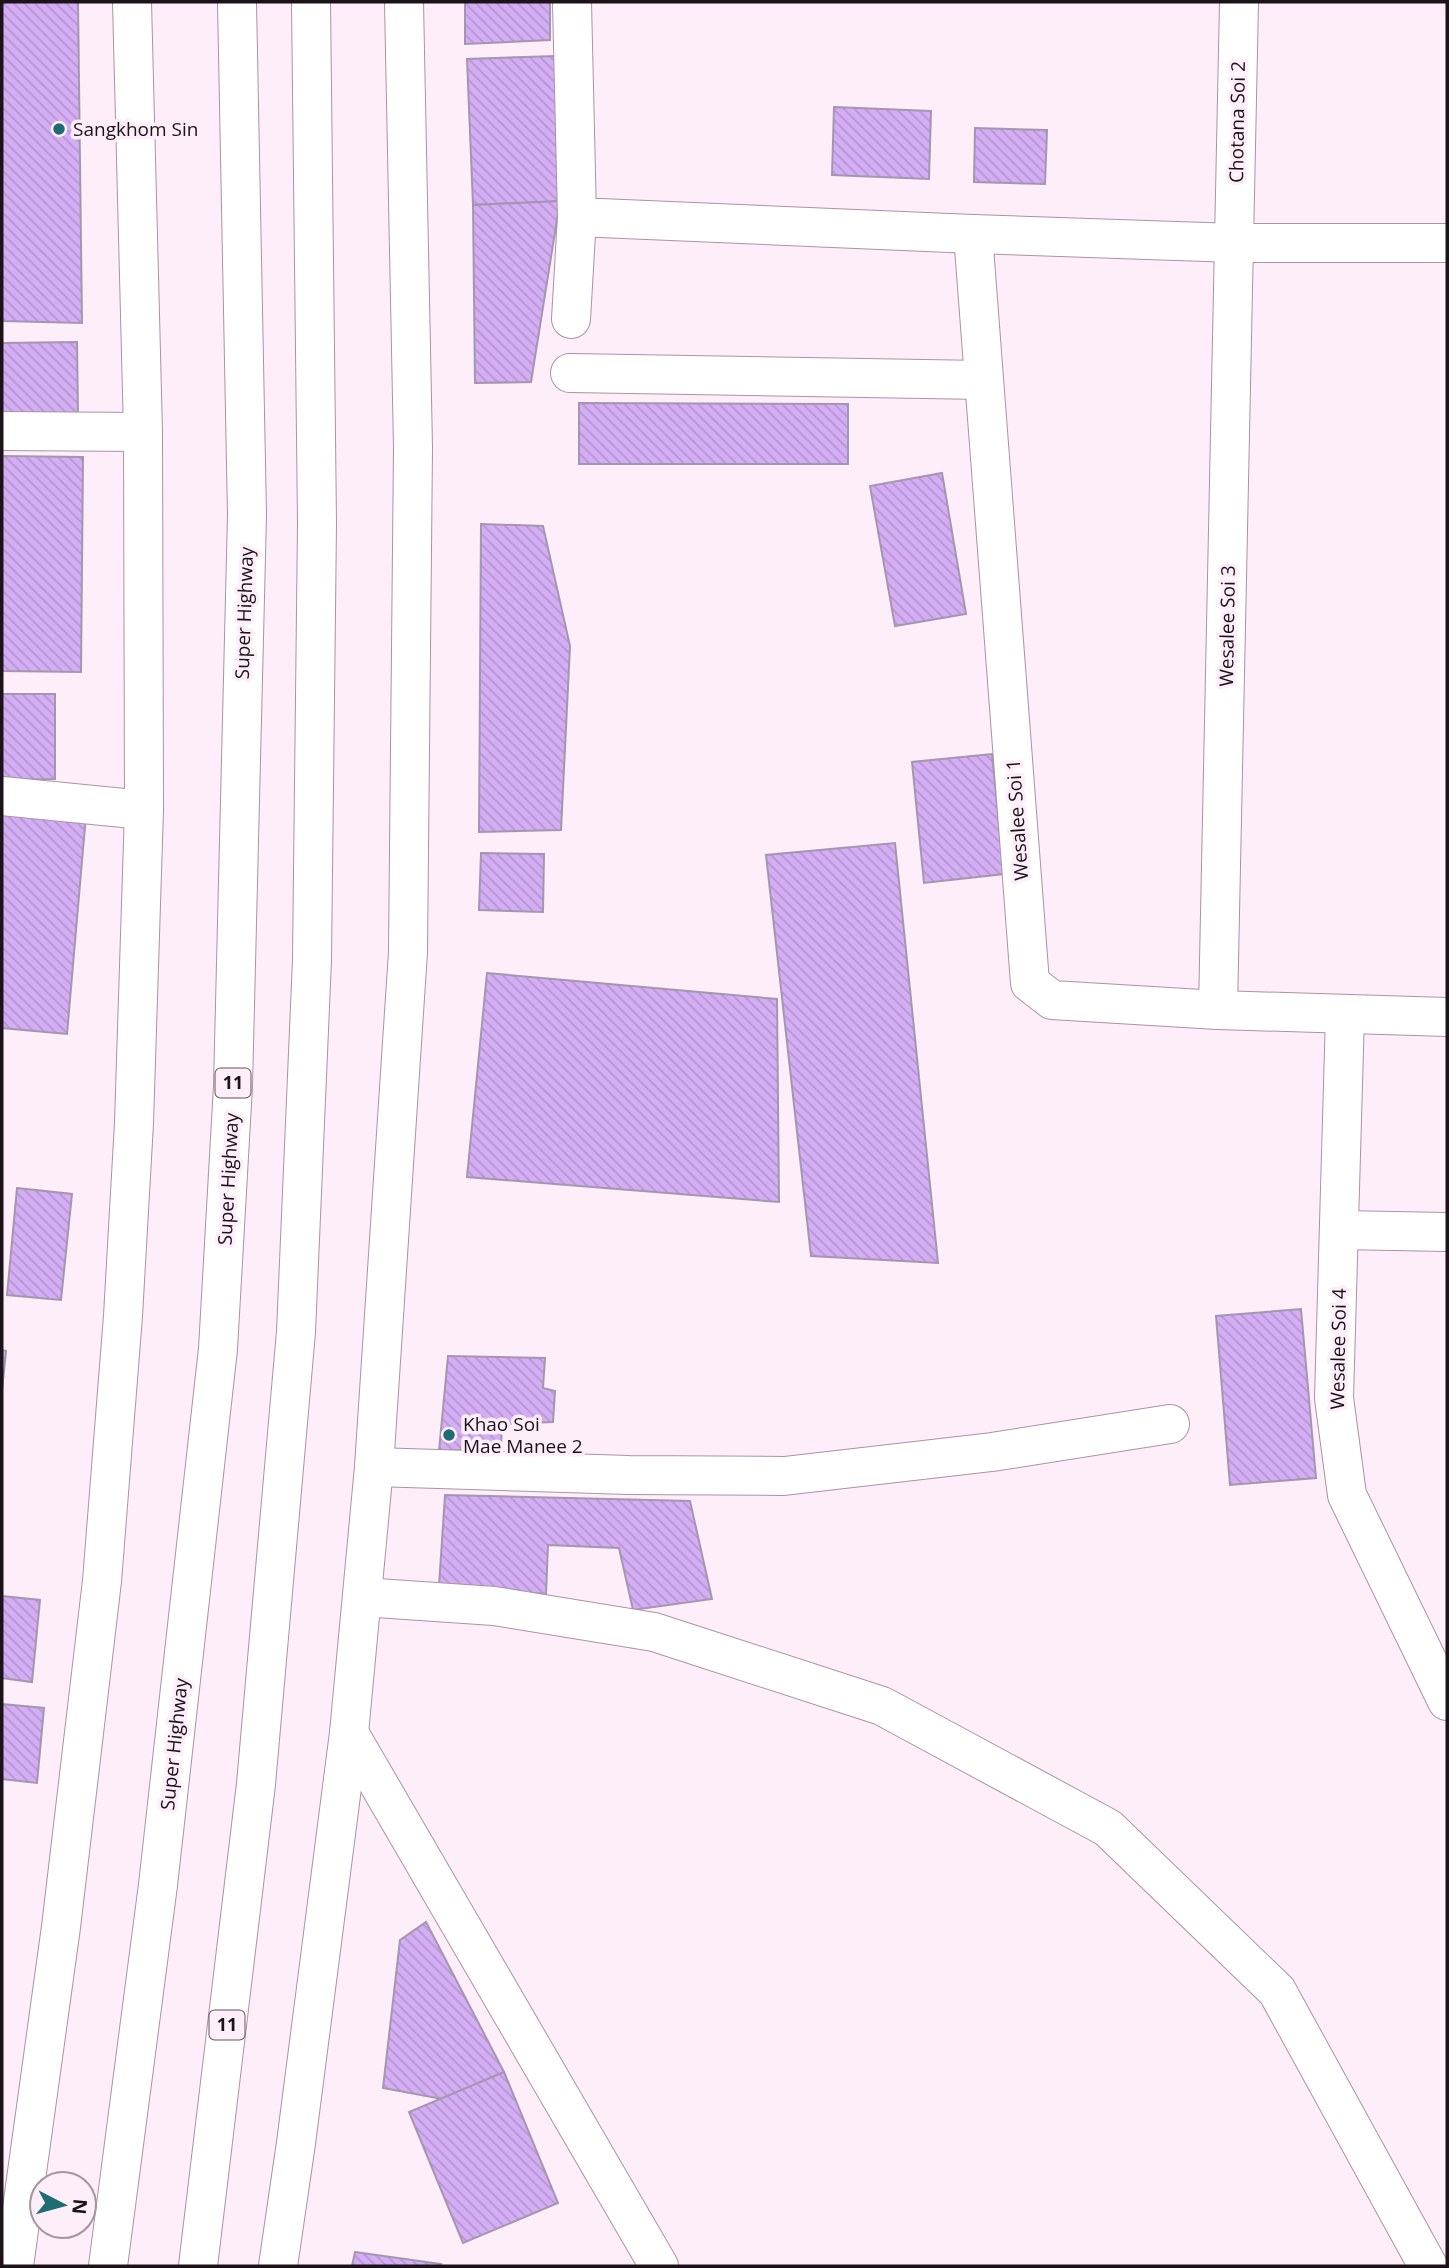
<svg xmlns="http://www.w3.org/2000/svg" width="1449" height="2268" font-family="'Open Sans',sans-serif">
	<defs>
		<pattern id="building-back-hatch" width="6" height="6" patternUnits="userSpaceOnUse" patternTransform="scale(1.75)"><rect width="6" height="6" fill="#d4aef5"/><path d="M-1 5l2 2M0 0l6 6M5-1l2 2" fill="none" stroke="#b595d1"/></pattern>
	</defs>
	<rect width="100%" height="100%" fill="#fdeef9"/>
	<g fill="url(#building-back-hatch)" stroke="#a397af" stroke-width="2">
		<path d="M 2,2 L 78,2 L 82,323 L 2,321 Z"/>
		<path d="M 465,2 L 550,2 L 550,40 L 465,44 Z"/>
		<path d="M 555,56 L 560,201 L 473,205 L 467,59 Z"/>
		<path d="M 834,107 L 931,111 L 929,179 L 832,175 Z"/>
		<path d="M 975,128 L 1047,130 L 1045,184 L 974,182 Z"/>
		<path d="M 560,201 L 531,382 L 475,383 L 473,205 Z"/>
		<path d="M 77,342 L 78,413 L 2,414 L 2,343 Z"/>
		<path d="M 579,403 L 848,404 L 848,464 L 579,464 Z"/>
		<path d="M 2,456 L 83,457 L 81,672 L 2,671 Z"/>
		<path d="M 942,473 L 966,614 L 895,626 L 870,486 Z"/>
		<path d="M 481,524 L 543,526 L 570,646 L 561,830 L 479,832 Z"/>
		<path d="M 2,694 L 55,694 L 55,779 L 2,780 Z"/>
		<path d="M 992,754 L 1004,874 L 924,883 L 912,762 Z"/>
		<path d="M 2,808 L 86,815 L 67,1034 L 2,1028 Z"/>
		<path d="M 895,843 L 938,1263 L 811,1256 L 766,855 Z"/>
		<path d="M 481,853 L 544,854 L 543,912 L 479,910 Z"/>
		<path d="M 487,973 L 777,999 L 779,1202 L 467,1177 Z"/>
		<path d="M 17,1188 L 72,1194 L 61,1300 L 7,1295 Z"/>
		<path d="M 1301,1309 L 1316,1478 L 1230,1485 L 1216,1316 Z"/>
		<path d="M 2,1350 L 6,1351 L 2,1391 Z"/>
		<path d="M 448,1356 L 545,1358 L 543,1388 L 555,1391 L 553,1422 L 502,1424 L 501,1448 L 439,1451 Z"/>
		<path d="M 445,1495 L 690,1501 L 712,1599 L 633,1610 L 619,1548 L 548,1545 L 546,1594 L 439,1586 Z"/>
		<path d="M 2,1596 L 40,1600 L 32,1682 L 2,1678 Z"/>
		<path d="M 2,1704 L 44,1708 L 37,1783 L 2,1779 Z"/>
		<path d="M 426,1922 L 504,2072 L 442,2099 L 383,2088 L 400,1940 Z"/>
		<path d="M 504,2072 L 558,2203 L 463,2243 L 409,2112 Z"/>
		<path d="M 355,2252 L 441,2264 L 440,2266 L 352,2266 Z"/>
	</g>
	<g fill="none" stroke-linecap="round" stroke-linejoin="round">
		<g stroke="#aa93a4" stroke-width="40">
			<g id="minor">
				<path d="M 572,2 L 577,217 L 973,234 L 1235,243 L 1447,243"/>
				<path d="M 973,234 L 1030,983 L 1052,1000 L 1218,1010 L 1447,1017"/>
				<path d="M 571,319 L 577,217"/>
				<path d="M 570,373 L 983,380"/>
				<path d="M 2,431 L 143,432"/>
				<path d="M 2,796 L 144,810"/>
				<path d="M 1218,1010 L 1239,2"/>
				<path d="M 1345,1015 L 1334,1398 L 1347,1495 L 1447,1701"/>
				<path d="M 1340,1230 L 1447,1232"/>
				<path d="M 374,1467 L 629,1475 L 784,1476 L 992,1452 L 1170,1424"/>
				<path d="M 362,1597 L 494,1606 L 654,1632 L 882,1706 L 1108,1828 L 1277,1991 L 1428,2266"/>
				<path d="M 349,1733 L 659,2266"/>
			</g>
		</g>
		<g stroke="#aa93a4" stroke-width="40">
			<g id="major">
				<path d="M 14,2266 L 61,1927 L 102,1581 L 123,1316 L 134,1123 L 144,810 L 143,432 L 132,2"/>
				<path d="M 278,2266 L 296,2143 L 349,1733 L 374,1467 L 408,952 L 413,448 L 404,2"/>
			</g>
		</g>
		<g stroke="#aa93a4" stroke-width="40">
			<g id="highway">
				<path d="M 108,2266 L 158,1885 L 218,1349 L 233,1086 L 247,515 L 237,2"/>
				<path d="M 198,2266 L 256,1784 L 296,1332 L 312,960 L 317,523 L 311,2"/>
			</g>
		</g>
		<use href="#minor" stroke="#fff" stroke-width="38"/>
		<use href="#major" stroke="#fff" stroke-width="38"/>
		<use href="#highway" stroke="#fff" stroke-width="38"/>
	</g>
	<g fill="#206c73" stroke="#fdeef9" stroke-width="2.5">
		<circle cx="59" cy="129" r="7"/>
		<circle cx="449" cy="1435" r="7"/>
	</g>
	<g text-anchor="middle" stroke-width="7" stroke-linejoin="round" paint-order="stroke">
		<g fill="#fdeef9" stroke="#60555d" stroke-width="2">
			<rect x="215.5" y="1068.5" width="35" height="29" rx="5"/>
			<rect x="209.5" y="2010.5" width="35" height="29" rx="5"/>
		</g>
		<g font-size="18" font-weight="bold" fill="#1c131a">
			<text x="233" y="1089">11</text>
			<text x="227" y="2031">11</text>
		</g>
		<g font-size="19" fill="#1c131a" stroke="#fdeef9">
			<text transform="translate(1237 122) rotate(-89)" y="7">Chotana Soi 2</text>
			<text transform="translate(244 613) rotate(-88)" y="7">Super Highway</text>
			<text transform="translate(1227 626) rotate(-89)" y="7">Wesalee Soi 3</text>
			<text transform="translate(1017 820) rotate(-94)" y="7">Wesalee Soi 1</text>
			<text transform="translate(228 1179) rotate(-87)" y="7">Super Highway</text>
			<text transform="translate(1338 1349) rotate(-89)" y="7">Wesalee Soi 4</text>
			<text transform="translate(174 1744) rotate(-84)" y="7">Super Highway</text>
		</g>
		<g font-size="19" fill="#1c131a" stroke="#fdeef9" text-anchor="start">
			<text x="73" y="136">Sangkhom Sin</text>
			<text x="463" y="1431">Khao Soi<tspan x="463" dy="22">Mae Manee 2</tspan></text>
		</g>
	</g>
	<rect width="1449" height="2268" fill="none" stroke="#1c131a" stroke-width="7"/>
	<g transform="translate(63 2205) rotate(96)"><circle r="33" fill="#fdeef9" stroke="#a396a0" stroke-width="2"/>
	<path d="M0-5L12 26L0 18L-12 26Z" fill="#206c73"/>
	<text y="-10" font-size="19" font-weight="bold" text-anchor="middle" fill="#1c131a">N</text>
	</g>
</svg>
